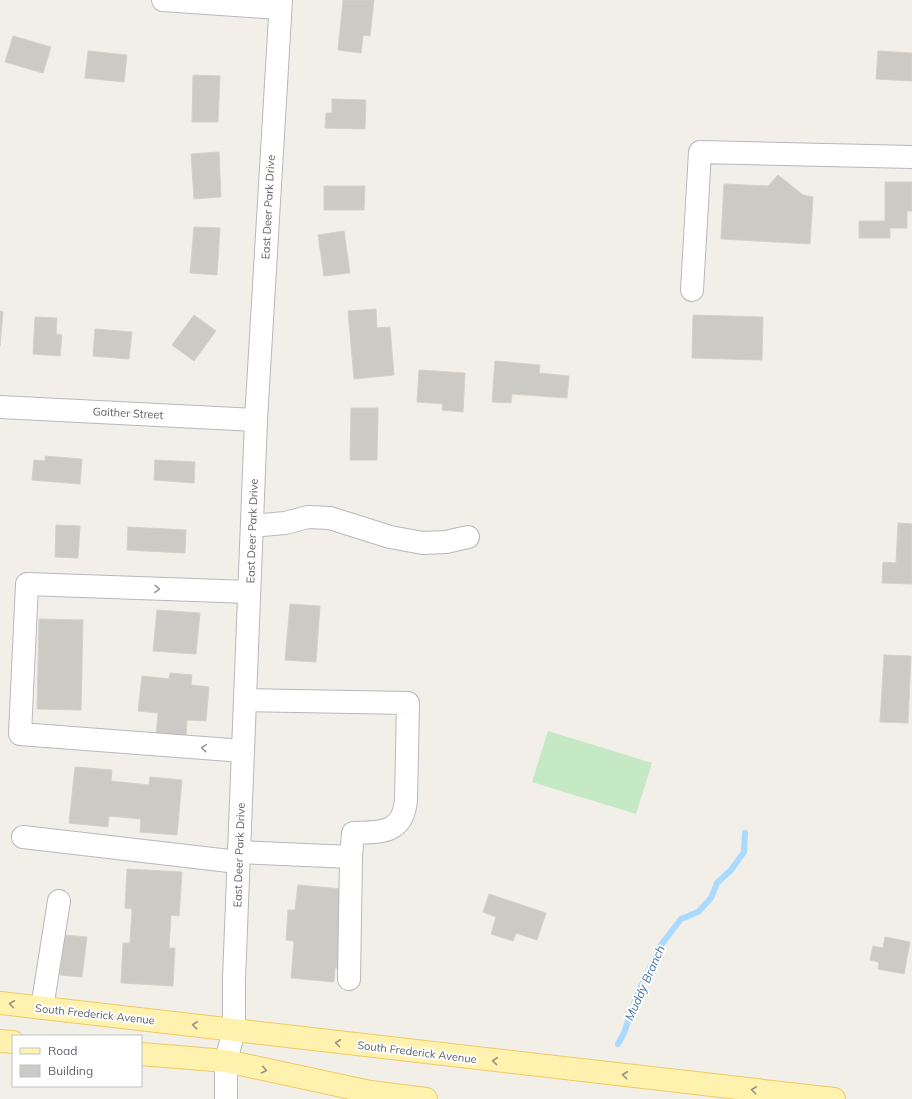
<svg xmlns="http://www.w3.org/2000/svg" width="912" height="1099" font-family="Mulish,sans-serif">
	<rect width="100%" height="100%" fill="#f1efe8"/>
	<path fill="#c5e8c5" d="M 548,731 L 652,763 L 636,814 L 532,782 Z"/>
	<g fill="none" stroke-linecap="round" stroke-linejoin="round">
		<path stroke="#aadaff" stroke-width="6" d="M 618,1044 L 624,1033 L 637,995 L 661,945 L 681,919 L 698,912 L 711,898 L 717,883 L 731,870 L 744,852 L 745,833"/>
	</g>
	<g fill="#cccac5" stroke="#d6d1c6">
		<path d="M 343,0 L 374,0 L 370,36 L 363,35 L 361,53 L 338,50 Z"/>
		<path d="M 13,36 L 51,47 L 43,73 L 5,62 Z"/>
		<path d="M 88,51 L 127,55 L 124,82 L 85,78 Z"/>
		<path d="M 878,51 L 912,53 L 912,81 L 876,79 Z"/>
		<path d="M 193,75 L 220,76 L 218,122 L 192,122 Z"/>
		<path d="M 332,99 L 366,100 L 365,129 L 325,128 L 326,113 L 332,113 Z"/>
		<path d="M 219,152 L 221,197 L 194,199 L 191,154 Z"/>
		<path d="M 778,175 L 803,195 L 813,197 L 810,244 L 721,239 L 724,184 L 768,186 Z"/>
		<path d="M 885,182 L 912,182 L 912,211 L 907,211 L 907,228 L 890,228 L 890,238 L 859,238 L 859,221 L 885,221 Z"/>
		<path d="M 324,186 L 365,186 L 364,210 L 324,210 Z"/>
		<path d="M 194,227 L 220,228 L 217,275 L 190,273 Z"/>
		<path d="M 344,231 L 350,273 L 324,276 L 318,235 Z"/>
		<path d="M 376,309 L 377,328 L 390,327 L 394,375 L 354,379 L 348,311 Z"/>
		<path d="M 0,311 L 3,312 L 0,346 Z"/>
		<path d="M 194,315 L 216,331 L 194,361 L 172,345 Z"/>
		<path d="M 693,315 L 763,317 L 762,360 L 692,358 Z"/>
		<path d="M 35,317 L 57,318 L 56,334 L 62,335 L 60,356 L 33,354 Z"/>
		<path d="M 95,329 L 132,332 L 129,359 L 93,356 Z"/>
		<path d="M 495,361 L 540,365 L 539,373 L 569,376 L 567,398 L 512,394 L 511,403 L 492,402 Z"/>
		<path d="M 419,370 L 465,373 L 463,412 L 442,410 L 443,404 L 417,402 Z"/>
		<path d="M 351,408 L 378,408 L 377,460 L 350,460 Z"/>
		<path d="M 45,456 L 82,459 L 80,484 L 32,480 L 34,460 L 45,461 Z"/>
		<path d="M 155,460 L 195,462 L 194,483 L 154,480 Z"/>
		<path d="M 898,523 L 912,524 L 912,584 L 882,583 L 883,562 L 896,563 Z"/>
		<path d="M 56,525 L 80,526 L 78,558 L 55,557 Z"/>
		<path d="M 128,527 L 186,530 L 185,553 L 127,550 Z"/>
		<path d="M 290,604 L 320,606 L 316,662 L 285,660 Z"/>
		<path d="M 157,610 L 200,613 L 196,654 L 153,651 Z"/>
		<path d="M 39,619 L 83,620 L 81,710 L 37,709 Z"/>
		<path d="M 884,655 L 911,656 L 908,723 L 880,722 Z"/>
		<path d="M 170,673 L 192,675 L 191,685 L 209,687 L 206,721 L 187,720 L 186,737 L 156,735 L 158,713 L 138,711 L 142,676 L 169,679 Z"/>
		<path d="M 75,767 L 112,770 L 111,781 L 149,785 L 150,777 L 182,780 L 177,835 L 140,832 L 141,819 L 109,816 L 108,827 L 69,823 Z"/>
		<path d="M 127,869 L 182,872 L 179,916 L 171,915 L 169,948 L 175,948 L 173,986 L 121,983 L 123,943 L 130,943 L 132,909 L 125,908 Z"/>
		<path d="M 298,885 L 342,889 L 338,934 L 348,935 L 345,969 L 335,968 L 334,982 L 291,978 L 294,941 L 286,940 L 288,910 L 295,910 Z"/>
		<path d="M 489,894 L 546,913 L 537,940 L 516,933 L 513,941 L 491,934 L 496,917 L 483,912 Z"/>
		<path d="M 65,935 L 87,937 L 82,977 L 60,975 Z"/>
		<path d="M 885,937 L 910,942 L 904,974 L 878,969 L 879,962 L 870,960 L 873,946 L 883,948 Z"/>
	</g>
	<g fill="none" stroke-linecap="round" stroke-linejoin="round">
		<g stroke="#b5b8bc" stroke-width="24">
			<g id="minor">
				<path d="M 163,0 L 280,8"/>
				<path d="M 692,290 L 700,152 L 912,157"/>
				<path d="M 0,407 L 256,420"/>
				<path d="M 252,526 L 285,523 L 308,517 L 330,518 L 390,537 L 423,543 L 446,542 L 468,537"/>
				<path d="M 243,751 L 20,734 L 27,584 L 249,592"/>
				<path d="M 23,837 L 238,862"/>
				<path d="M 239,852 L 351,857 L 353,833 C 381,832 403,834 406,800 L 408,703 L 245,700"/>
				<path d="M 349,979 L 351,857"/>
				<path d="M 42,1008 L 59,901"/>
				<path d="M 226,1099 L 226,1061 L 234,1030 L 234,979 L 256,420 L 281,0"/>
			</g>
		</g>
		<g stroke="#f2c960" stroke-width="24">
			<g id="major">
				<path d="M 0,1003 L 834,1099"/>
				<path d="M 0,1041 L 13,1042"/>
				<path d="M 141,1054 L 226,1061 L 370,1092 L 426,1099"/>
			</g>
		</g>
		<use href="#minor" stroke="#fff" stroke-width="22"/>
		<use href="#major" stroke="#fff2af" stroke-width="22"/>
	</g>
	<defs><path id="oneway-chevron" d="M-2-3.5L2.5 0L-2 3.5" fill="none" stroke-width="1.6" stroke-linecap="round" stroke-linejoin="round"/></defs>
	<g stroke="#979a9d">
		<use href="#oneway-chevron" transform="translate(157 589) rotate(2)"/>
		<use href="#oneway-chevron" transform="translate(204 748) rotate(-175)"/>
	</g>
	<g stroke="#979581">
		<use href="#oneway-chevron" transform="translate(12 1004) rotate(-173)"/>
		<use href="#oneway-chevron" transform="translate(195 1025) rotate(-174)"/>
		<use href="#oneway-chevron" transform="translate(338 1043) rotate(-173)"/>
		<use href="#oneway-chevron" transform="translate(495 1061) rotate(-174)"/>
		<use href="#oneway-chevron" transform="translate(264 1070) rotate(12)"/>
		<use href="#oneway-chevron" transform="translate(625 1075) rotate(-174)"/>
		<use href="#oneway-chevron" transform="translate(754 1090) rotate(-174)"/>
	</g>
	<g text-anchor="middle" stroke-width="4" stroke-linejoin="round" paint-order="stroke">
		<g font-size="11" fill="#5f6368" stroke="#fff">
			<text transform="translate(268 207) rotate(-87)" y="4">East Deer Park Drive</text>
			<text transform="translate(128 413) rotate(3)" y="4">Gaither Street</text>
			<text transform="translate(252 531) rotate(-88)" y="4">East Deer Park Drive</text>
			<text transform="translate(239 855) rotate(-88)" y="4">East Deer Park Drive</text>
			<text transform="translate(95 1014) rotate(6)" y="4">South Frederick Avenue</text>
			<text transform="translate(417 1052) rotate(7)" y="4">South Frederick Avenue</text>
		</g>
		<g font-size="12" font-style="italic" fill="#4174aa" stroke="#fff">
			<text transform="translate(645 983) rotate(-66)" y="4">Muddy Branch</text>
		</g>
	</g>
	<rect x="12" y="1035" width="130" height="52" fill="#ffffff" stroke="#bfc1c3"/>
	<rect x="20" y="1048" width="20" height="6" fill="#fff2af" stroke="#bfc1c3"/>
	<text x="48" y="1055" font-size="12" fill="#5f6368">Road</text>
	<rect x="20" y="1065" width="20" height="12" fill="#cccac5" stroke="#bfc1c3"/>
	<text x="48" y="1075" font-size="12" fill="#5f6368">Building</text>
</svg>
